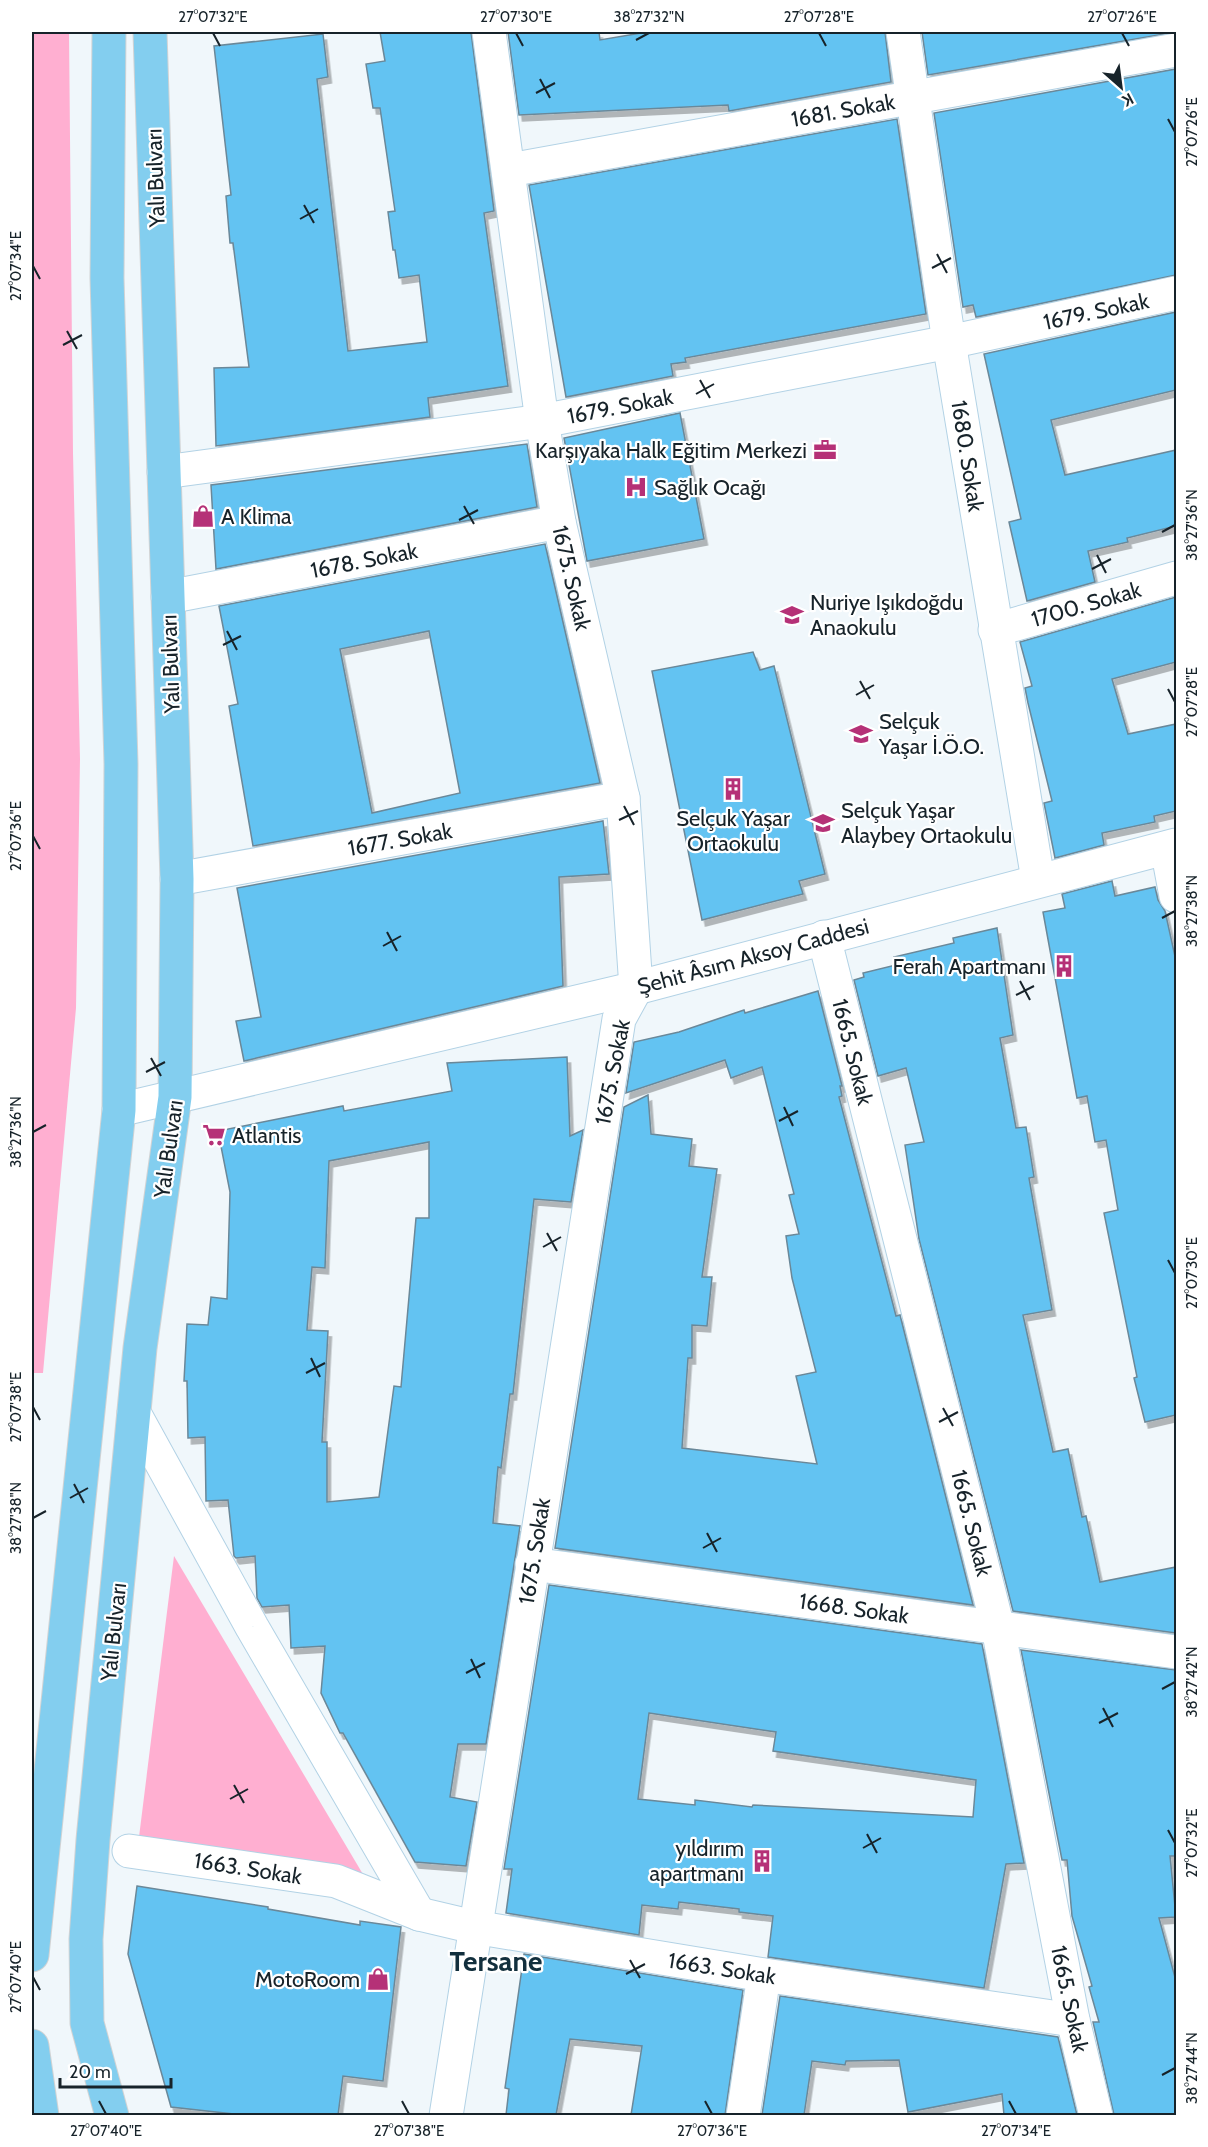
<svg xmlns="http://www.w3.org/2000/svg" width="1208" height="2147" font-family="Cabin,sans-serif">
	<defs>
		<filter id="shadow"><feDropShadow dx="3.5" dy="6" stdDeviation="0" flood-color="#0004"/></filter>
	</defs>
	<rect width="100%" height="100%" fill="#f0f7fb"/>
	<g fill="#ffafd1">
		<path d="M 32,32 L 69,32 L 73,453 L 80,759 L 76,1008 L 43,1373 L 32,1373 Z"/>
		<path d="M 174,1556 L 367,1881 L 139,1837 Z"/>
	</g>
	<g fill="#64c3f2" stroke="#6a8899" stroke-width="1.5" fill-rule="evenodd" filter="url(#shadow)">
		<path d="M 380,32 L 471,32 L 494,211 L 484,213 L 508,386 L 428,398 L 430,417 L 216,446 L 214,368 L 249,367 L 233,243 L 230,243 L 226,196 L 231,195 L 214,46 L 323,34 L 328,77 L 317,79 L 348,351 L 427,342 L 419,275 L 399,278 L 395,250 L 393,250 L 388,212 L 395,211 L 380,108 L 373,108 L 366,64 L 385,61 Z"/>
		<path d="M 508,32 L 599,32 L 600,40 L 647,32 L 885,32 L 891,82 L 729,111 L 728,105 L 519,115 Z"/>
		<path d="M 922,32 L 1176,32 L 928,75 Z"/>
		<path d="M 1176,69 L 1176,275 L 976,317 L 973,305 L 963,307 L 934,113 Z"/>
		<path d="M 897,119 L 926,314 L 685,358 L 686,362 L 671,364 L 673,376 L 566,397 L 529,185 Z"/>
		<path d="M 1176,312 L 1176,390 L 1051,420 L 1065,475 L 1176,450 L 1176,526 L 1127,538 L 1128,542 L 1088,551 L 1095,582 L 1027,601 L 1009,522 L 1021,519 L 984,354 Z"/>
		<path d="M 680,413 L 704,539 L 587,561 L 564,438 Z"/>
		<path d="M 527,444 L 537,507 L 216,569 L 211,485 Z"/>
		<path d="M 545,544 L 600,783 L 253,846 L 229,706 L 238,704 L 219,606 ZM 429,631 L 460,793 L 372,813 L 340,649 Z"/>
		<path d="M 1176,597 L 1176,662 L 1112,679 L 1128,734 L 1176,724 L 1176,811 L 1154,816 L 1155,822 L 1102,833 L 1104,845 L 1055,858 L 1044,803 L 1052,801 L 1028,703 L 1025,688 L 1032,686 L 1020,642 Z"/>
		<path d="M 753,652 L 760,670 L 774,666 L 825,874 L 799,881 L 803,894 L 702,920 L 652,671 Z"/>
		<path d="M 603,821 L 609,874 L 559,877 L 563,986 L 244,1061 L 236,1021 L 261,1017 L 237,888 Z"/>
		<path d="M 1112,881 L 1115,896 L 1155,887 L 1158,900 L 1165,911 L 1176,961 L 1176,1415 L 1145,1422 L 1134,1378 L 1137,1377 L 1104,1213 L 1118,1210 L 1106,1140 L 1095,1142 L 1087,1096 L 1077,1098 L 1043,912 L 1065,908 L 1062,894 Z"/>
		<path d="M 997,928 L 1013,1035 L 1000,1038 L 1016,1128 L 1026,1127 L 1034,1177 L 1029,1178 L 1052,1310 L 1023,1315 L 1053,1452 L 1068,1449 L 1082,1517 L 1086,1516 L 1100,1582 L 1176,1567 L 1176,1633 L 1013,1611 L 919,1239 L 905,1145 L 924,1142 L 906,1068 L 878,1076 L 854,980 L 864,977 L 863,973 L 896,965 L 894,957 L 954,943 L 953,938 Z"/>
		<path d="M 818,991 L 842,1086 L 840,1086 L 842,1096 L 839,1097 L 896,1316 L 900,1315 L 973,1605 L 555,1548 L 624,1107 L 648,1095 L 651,1134 L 692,1139 L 689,1166 L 717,1169 L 702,1277 L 712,1277 L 707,1326 L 692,1325 L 692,1358 L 688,1358 L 682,1448 L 817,1464 L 796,1376 L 816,1372 L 792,1278 L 786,1236 L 799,1234 L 789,1195 L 794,1194 L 762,1067 L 731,1078 L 725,1060 L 626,1093 L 634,1042 L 679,1032 L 744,1010 L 745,1013 Z"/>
		<path d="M 567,1057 L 570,1136 L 583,1130 L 571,1202 L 534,1199 L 513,1394 L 510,1394 L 501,1468 L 498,1467 L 493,1523 L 520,1526 L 486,1744 L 458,1744 L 450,1797 L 477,1802 L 466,1866 L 415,1862 L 343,1733 L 340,1733 L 321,1693 L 325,1646 L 291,1648 L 289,1605 L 262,1607 L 257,1598 L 255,1556 L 236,1558 L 234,1556 L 228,1500 L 206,1501 L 205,1437 L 188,1438 L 187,1381 L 184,1381 L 187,1324 L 208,1325 L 211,1297 L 227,1299 L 230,1192 L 218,1131 L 343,1106 L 344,1111 L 452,1091 L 447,1063 ZM 429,1142 L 429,1218 L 416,1218 L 401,1387 L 394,1386 L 379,1497 L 327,1502 L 327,1442 L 322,1442 L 328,1331 L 307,1330 L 312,1267 L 325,1268 L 329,1161 Z"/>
		<path d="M 549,1585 L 982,1644 L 1024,1863 L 1006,1864 L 984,1988 L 768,1957 L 773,1916 L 739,1912 L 739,1909 L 679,1902 L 678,1909 L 642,1905 L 639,1935 L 506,1913 L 512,1869 L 504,1869 ZM 649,1713 L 776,1732 L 773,1751 L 976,1780 L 973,1817 L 753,1805 L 752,1807 L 695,1800 L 695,1805 L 638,1799 Z"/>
		<path d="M 1021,1650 L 1176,1670 L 1176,1856 L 1170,1856 L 1176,1917 L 1159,1918 L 1176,1981 L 1176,2115 L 1114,2115 L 1093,2022 L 1099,2022 L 1089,1987 L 1092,1986 L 1072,1916 L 1067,1860 L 1062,1860 Z"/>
		<path d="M 137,1886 L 268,1907 L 268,1909 L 360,1925 L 360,1921 L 401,1927 L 383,2081 L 343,2076 L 338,2115 L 243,2115 L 171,2107 L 128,1954 Z"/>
		<path d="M 524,1954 L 743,1990 L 725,2115 L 631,2115 L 642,2046 L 570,2039 L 556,2115 L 506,2115 L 509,2089 L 505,2088 Z"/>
		<path d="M 780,1996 L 1058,2037 L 1077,2115 L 1004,2115 L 1002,2094 L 908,2112 L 899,2060 L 846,2061 L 845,2065 L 812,2061 L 804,2115 L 762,2115 Z"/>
	</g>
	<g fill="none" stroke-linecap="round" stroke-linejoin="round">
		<g stroke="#b2d2e5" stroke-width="35">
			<g id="minor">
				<path d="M 903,32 L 949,342 L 1038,880"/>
				<path d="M 509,170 L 1176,50"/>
				<path d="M 164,472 L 542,421 L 949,342 L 1176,293"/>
				<path d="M 168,597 L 559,522"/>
				<path d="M 995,630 L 1176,578"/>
				<path d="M 1167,848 L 1176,896"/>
				<path d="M 177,879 L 623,798"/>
				<path d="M 824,937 L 998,1628 L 1073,2020 L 1096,2116"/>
				<path d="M 119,1110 L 636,988 L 1176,845"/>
				<path d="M 134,1413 L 252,1627 L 419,1914"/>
				<path d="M 532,1564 L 1176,1652"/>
				<path d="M 129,1851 L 336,1881 L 419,1914 L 474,1927 L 764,1975 L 1073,2020"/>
				<path d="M 446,2116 L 619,1019 L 636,988 L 623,798 L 559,522 L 542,421 L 489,32"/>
				<path d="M 743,2116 L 764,1975"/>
			</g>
		</g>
		<g stroke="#d1d3d4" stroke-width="35">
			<g id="major">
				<path d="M 32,1955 L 119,1110 L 121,764 L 107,278 L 109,32"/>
				<path d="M 32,2046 L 42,2116"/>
				<path d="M 112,2116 L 87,2023 L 86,1939 L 93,1840 L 140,1348 L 175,1097 L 177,879 L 150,32"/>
			</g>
		</g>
		<use href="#minor" stroke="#fff" stroke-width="33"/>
		<use href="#major" stroke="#83ceef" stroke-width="33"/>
	</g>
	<path fill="none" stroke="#17232a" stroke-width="2" d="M 213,33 L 220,46M 516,33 L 523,46M 819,33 L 826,46M 1122,33 L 1129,46M 636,40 L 649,33M 540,79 L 550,98M 536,93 L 555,83M 1168,119 L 1175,132M 304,205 L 314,223M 300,219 L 318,209M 937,254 L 947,273M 33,266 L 40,279M 932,268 L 951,258M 67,331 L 77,349M 63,345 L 82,335M 700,380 L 710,398M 696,394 L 714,384M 464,506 L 474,524M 459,520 L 478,510M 1162,532 L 1175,525M 1097,555 L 1106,573M 1092,569 L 1111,559M 227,631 L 237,650M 223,645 L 241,636M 860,681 L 870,699M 1168,689 L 1175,702M 856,695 L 874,685M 624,806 L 634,825M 619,820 L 638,811M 33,836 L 40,849M 1162,918 L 1175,911M 387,932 L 397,951M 383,946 L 401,936M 1020,981 L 1030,1000M 1016,995 L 1034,986M 151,1058 L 161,1076M 146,1072 L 165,1062M 784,1107 L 793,1126M 779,1121 L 798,1111M 33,1132 L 46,1125M 547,1233 L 557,1251M 543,1247 L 561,1237M 1168,1260 L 1175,1273M 311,1358 L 320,1377M 306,1373 L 325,1363M 33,1407 L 40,1420M 943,1408 L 953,1426M 939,1422 L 958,1412M 74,1484 L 84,1503M 70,1498 L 88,1488M 33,1518 L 46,1511M 707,1533 L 717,1552M 703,1548 L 721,1538M 471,1659 L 480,1678M 466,1673 L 485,1663M 1162,1689 L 1175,1682M 1103,1708 L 1113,1727M 1099,1723 L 1118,1713M 234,1785 L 244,1803M 230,1799 L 248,1789M 1168,1830 L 1175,1843M 867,1834 L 877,1853M 863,1848 L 881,1838M 630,1960 L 640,1978M 626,1974 L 645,1964M 33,1977 L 40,1990M 1162,2075 L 1175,2068M 99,2101 L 106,2114M 402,2101 L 409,2114M 705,2101 L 712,2114M 1009,2101 L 1016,2114"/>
	<defs>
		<g id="office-bare" transform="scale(1.8)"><path d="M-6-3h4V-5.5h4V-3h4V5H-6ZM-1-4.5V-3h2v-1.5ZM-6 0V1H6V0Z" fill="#b53177" stroke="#fff" stroke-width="2.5" paint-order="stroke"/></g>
		<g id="hospital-bare" transform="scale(1.8)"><path d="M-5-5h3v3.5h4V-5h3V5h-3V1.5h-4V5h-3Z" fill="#b53177" stroke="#fff" stroke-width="2.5" paint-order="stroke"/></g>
		<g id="shop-bare" transform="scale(1.8)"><path d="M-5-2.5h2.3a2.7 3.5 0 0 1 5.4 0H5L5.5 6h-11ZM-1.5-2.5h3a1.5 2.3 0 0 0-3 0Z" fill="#b53177" stroke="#fff" stroke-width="2.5" paint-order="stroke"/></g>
		<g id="school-bare" transform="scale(1.8)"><path d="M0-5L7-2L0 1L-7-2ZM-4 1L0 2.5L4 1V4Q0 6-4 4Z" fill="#b53177" stroke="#fff" stroke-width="2.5" paint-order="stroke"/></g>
		<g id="building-bare" transform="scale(1.8)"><path d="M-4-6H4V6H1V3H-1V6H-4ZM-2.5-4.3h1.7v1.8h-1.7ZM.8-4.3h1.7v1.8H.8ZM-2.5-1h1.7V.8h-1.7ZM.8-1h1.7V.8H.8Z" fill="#b53177" stroke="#fff" stroke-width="2.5" paint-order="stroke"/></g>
		<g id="supermarket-bare" transform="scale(1.8)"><path d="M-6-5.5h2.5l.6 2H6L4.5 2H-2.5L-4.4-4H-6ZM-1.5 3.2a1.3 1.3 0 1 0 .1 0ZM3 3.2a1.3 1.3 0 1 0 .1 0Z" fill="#b53177" stroke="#fff" stroke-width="2.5" paint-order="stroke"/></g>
	</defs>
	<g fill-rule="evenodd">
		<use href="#office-bare" x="825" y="450"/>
		<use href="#hospital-bare" x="636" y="487"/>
		<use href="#shop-bare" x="203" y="516"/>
		<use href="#school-bare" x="792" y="615"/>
		<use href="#school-bare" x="861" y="734"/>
		<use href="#building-bare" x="733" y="789"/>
		<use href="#school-bare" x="823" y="823"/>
		<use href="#building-bare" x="1064" y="966"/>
		<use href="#supermarket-bare" x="214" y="1135"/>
		<use href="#building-bare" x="762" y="1861"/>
		<use href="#shop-bare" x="378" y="1979"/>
	</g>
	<g text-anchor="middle" stroke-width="4.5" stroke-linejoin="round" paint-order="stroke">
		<g font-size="22" fill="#17232a" stroke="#fff">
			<text transform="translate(843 110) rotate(-10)" y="8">1681. Sokak</text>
			<text transform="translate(155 178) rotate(-92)" y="8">Yalı Bulvarı</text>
			<text transform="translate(1096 311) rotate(-12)" y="8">1679. Sokak</text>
			<text transform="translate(620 406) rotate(-11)" y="8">1679. Sokak</text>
			<text transform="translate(968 456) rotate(81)" y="8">1680. Sokak</text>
			<text transform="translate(364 560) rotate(-11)" y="8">1678. Sokak</text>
			<text transform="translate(572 578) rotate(77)" y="8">1675. Sokak</text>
			<text transform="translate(1086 604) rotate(-16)" y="8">1700. Sokak</text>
			<text transform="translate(170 664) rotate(-92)" y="8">Yalı Bulvarı</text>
			<text transform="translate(400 839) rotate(-10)" y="8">1677. Sokak</text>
			<text transform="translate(753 956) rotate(-15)" y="8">Şehit Âsım Aksoy Caddesi</text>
			<text transform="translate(853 1052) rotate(76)" y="8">1665. Sokak</text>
			<text transform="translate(612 1072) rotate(-79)" y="8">1675. Sokak</text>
			<text transform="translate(168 1149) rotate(-82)" y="8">Yalı Bulvarı</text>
			<text transform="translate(972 1523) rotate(76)" y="8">1665. Sokak</text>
			<text transform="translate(534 1551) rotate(-81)" y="8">1675. Sokak</text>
			<text transform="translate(854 1608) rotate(8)" y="8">1668. Sokak</text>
			<text transform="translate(113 1632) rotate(-84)" y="8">Yalı Bulvarı</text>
			<text transform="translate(248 1868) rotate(9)" y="8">1663. Sokak</text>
			<text transform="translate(722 1968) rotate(9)" y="8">1663. Sokak</text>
			<text transform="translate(1070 1999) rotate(78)" y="8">1665. Sokak</text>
		</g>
		<g font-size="22" fill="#17232a" stroke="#fff" text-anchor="start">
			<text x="807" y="458" text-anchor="end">Karşıyaka Halk Eğitim Merkezi</text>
			<text x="654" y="495">Sağlık Ocağı</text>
			<text x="221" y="524">A Klima</text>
			<text x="810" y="610">Nuriye Işıkdoğdu<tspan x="810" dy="25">Anaokulu</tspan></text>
			<text x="879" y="729">Selçuk<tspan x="879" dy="25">Yaşar İ.Ö.O.</tspan></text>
			<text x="841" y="818">Selçuk Yaşar<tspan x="841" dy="25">Alaybey Ortaokulu</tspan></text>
			<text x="733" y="826" text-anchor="middle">Selçuk Yaşar<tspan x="733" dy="25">Ortaokulu</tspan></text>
			<text x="1046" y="974" text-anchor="end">Ferah Apartmanı</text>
			<text x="232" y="1143">Atlantis</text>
			<text x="744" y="1856" text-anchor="end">yıldırım<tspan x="744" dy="25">apartmanı</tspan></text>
			<text x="360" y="1987" text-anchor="end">MotoRoom</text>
		</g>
		<g font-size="28" font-weight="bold" fill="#122f3d" stroke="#fff">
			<text x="496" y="1971">Tersane</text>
		</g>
	</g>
	<rect width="1208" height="2147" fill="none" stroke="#ffffff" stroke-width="66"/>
	<g transform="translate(1121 87) rotate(152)" stroke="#ffffff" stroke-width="4.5" paint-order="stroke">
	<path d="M0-4.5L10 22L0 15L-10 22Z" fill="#17232a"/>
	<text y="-9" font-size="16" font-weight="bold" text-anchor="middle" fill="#17232a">K</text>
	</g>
	<path d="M60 2078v9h111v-9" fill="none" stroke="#17232a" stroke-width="3"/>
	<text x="69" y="2078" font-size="18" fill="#17232a" stroke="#ffffff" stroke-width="4.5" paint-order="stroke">20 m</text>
	<rect x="33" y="33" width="1142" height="2081" fill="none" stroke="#17232a" stroke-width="2"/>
	<g font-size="15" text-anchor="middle" fill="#17232a">
		<text x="213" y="22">27°07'32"E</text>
		<text x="516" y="22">27°07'30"E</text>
		<text x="649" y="22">38°27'32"N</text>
		<text x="819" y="22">27°07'28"E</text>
		<text x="1122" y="22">27°07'26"E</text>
		<text transform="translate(1192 132) rotate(-90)" y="5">27°07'26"E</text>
		<text transform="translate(16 266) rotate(-90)" y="5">27°07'34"E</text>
		<text transform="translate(1192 525) rotate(-90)" y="5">38°27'36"N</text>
		<text transform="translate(1192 702) rotate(-90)" y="5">27°07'28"E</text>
		<text transform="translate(16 836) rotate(-90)" y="5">27°07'36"E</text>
		<text transform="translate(1192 911) rotate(-90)" y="5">38°27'38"N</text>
		<text transform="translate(16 1132) rotate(-90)" y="5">38°27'36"N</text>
		<text transform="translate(1192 1273) rotate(-90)" y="5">27°07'30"E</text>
		<text transform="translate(16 1407) rotate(-90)" y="5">27°07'38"E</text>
		<text transform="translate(16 1518) rotate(-90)" y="5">38°27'38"N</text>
		<text transform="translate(1192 1682) rotate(-90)" y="5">38°27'42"N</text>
		<text transform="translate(1192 1843) rotate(-90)" y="5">27°07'32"E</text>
		<text transform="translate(16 1977) rotate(-90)" y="5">27°07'40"E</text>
		<text transform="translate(1192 2068) rotate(-90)" y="5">38°27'44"N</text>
		<text x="106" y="2136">27°07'40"E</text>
		<text x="409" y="2136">27°07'38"E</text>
		<text x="712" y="2136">27°07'36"E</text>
		<text x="1016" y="2136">27°07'34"E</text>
	</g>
</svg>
